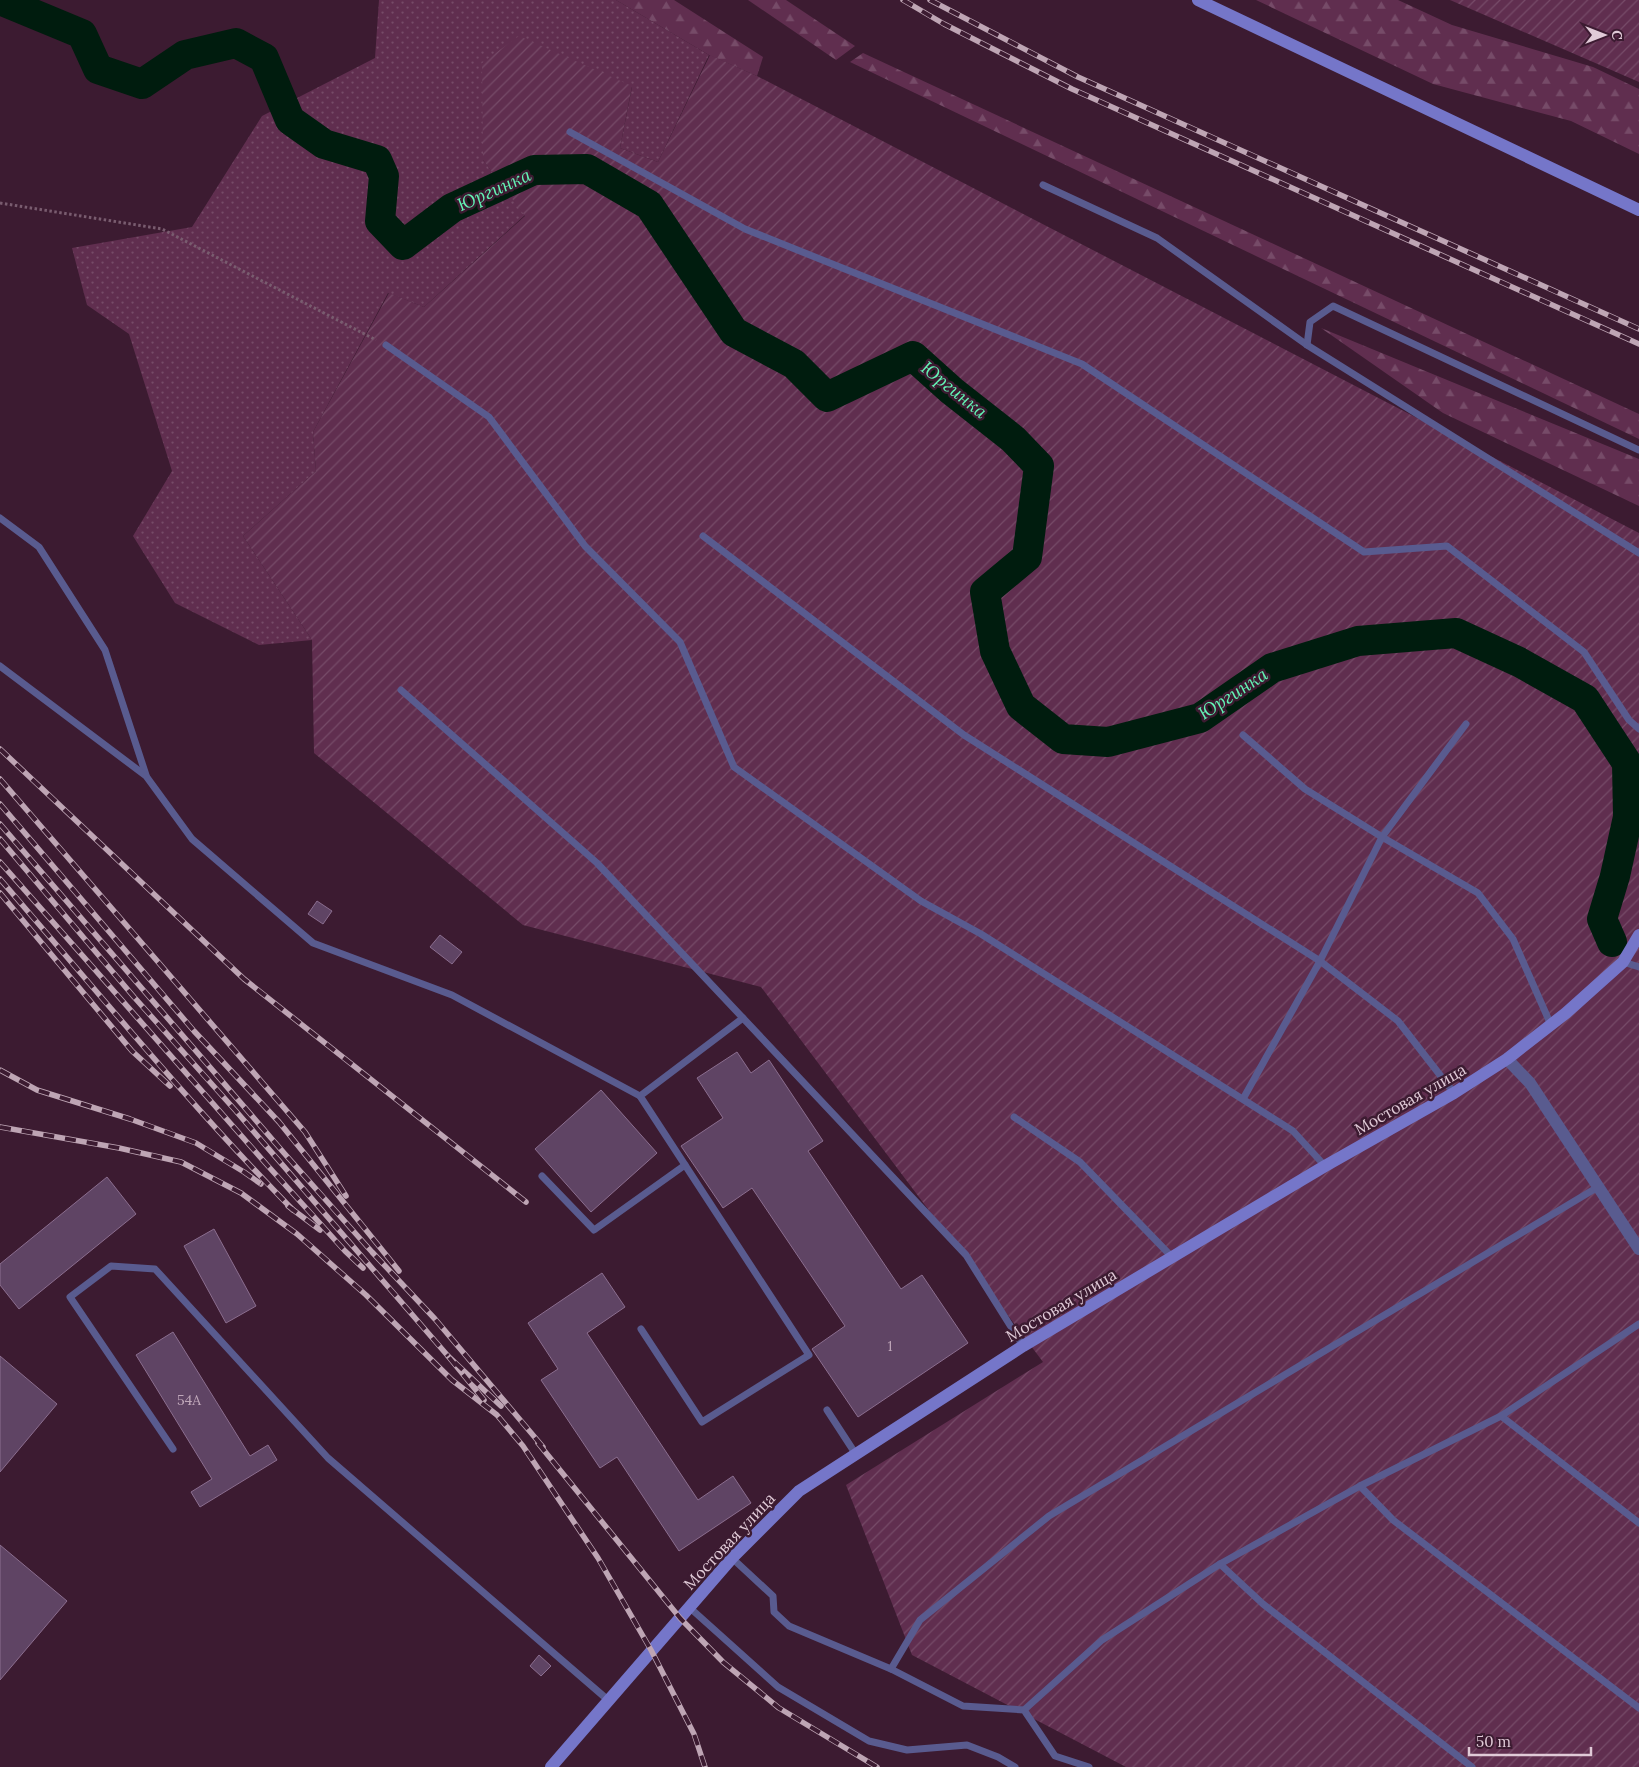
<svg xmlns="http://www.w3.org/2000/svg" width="1639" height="1767" font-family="Lora,serif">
	<defs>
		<pattern id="grass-dots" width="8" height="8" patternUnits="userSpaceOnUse" patternTransform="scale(1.25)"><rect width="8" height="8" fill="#602e4f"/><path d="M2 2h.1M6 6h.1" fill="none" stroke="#764b68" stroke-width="1.8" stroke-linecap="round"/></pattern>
		<pattern id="forest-firs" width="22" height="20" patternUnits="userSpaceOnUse" patternTransform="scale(1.25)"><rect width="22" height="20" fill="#602e4f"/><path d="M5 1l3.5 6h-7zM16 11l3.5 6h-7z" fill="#764b68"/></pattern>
		<pattern id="garden-furrows" width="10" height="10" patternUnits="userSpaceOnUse" patternTransform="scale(1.25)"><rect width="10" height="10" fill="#602e4f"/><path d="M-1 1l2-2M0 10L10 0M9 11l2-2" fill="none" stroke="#764b68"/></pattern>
	</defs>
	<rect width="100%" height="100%" fill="#3c1b31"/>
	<path fill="url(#grass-dots)" d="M 379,0 L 616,0 L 709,55 L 658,162 L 620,148 L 632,87 L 483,160 L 525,215 L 424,307 L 388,293 L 313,432 L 316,471 L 243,536 L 312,640 L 259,645 L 175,603 L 133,536 L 172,471 L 129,334 L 87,305 L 72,248 L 192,227 L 262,116 L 375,58 Z"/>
	<g fill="url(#forest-firs)">
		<path d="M 616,0 L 674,0 L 763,57 L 757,76 L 709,55 Z"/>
		<path d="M 748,0 L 786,0 L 855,46 L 836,60 Z"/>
		<path d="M 1256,0 L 1398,0 L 1452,25 L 1593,67 L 1639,89 L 1639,154 L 1571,121 L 1433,84 Z"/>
		<path d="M 863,53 L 1639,414 L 1639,439 L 850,62 Z"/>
		<path d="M 1321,328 L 1639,459 L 1639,506 L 1443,413 Z"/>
	</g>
	<g fill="url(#garden-furrows)">
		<path d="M 1450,0 L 1639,0 L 1639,82 Z"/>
		<path d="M 519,36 L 632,86 L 620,148 L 658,162 L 710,55 L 757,76 L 1639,533 L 1639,1767 L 1126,1767 L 912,1655 L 846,1485 L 1043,1362 L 761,987 L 523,925 L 314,753 L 312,640 L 243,536 L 316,471 L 313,432 L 389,293 L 424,307 L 525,216 L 483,160 L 482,63 Z"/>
	</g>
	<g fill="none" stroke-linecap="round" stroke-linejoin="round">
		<path stroke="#001c0e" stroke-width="30" d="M 5,0 L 7,3 L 82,34 L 98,69 L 142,84 L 185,55 L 236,43 L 264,58 L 290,120 L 324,144 L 377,160 L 384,176 L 380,221 L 403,245 L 452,208 L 534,170 L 587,169 L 649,205 L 734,332 L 794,364 L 827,397 L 913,356 L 952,391 L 1013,439 L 1039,466 L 1027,557 L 985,592 L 995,651 L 1021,706 L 1063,739 L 1108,742 L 1200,718 L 1272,668 L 1358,641 L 1456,633 L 1519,662 L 1585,699 L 1627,763 L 1628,817 L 1615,876 L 1602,919 L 1612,942"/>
	</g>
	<g fill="#5f4464" stroke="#8b6e8f">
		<path d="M 317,901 L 332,911 L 323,924 L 308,914 Z"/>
		<path d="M 440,935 L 462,952 L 452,964 L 430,947 Z"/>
		<path d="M 737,1052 L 751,1073 L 769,1060 L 823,1141 L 808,1151 L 901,1289 L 922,1275 L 968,1343 L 858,1417 L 812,1349 L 845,1326 L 752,1188 L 723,1208 L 681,1146 L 723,1118 L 697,1078 Z"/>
		<path d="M 601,1090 L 657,1153 L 591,1212 L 535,1149 Z"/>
		<path d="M 107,1177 L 136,1214 L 19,1309 L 0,1285 L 0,1264 Z"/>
		<path d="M 214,1229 L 256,1306 L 226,1323 L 184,1246 Z"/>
		<path d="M 602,1273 L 625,1307 L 587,1333 L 698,1500 L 733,1476 L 751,1503 L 679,1551 L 617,1457 L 600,1468 L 541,1380 L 558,1369 L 528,1323 Z"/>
		<path d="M 173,1332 L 250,1456 L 268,1445 L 277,1460 L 200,1507 L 191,1492 L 212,1479 L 136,1355 Z"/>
		<path d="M 0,1356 L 57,1404 L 0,1472 Z"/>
		<path d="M 0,1545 L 67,1601 L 0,1680 Z"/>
		<path d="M 539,1655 L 551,1666 L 541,1676 L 530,1666 Z"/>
	</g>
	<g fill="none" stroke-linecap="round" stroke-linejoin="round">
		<path stroke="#795c6f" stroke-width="3" stroke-dasharray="2.5 2.5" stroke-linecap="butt" d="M 0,203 L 162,229 L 376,340"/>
		<g stroke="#595b8f" stroke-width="7">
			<path d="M 570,132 L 745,229 L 1082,364 L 1364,552 L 1447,546 L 1584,652 L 1629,720 L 1639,729"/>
			<path d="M 1043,185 L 1157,238 L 1307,345 L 1639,553"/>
			<path d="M 386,345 L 489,417 L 585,546 L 680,642 L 734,767 L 921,901 L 981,934 L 1293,1131 L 1325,1166"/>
			<path d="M 1307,345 L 1310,322 L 1333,306 L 1639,450"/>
			<path d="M 0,518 L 39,547 L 105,650 L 146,775"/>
			<path d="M 703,536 L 964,735 L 1320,961 L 1398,1021 L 1454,1093"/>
			<path d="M 0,666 L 146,776 L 192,839 L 313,943 L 452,995 L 640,1096"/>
			<path d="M 401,690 L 597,863 L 966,1255 L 1023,1346"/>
			<path d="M 1243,735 L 1305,789 L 1382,837 L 1478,893 L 1513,939 L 1551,1025"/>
			<path d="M 1623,962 L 1639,967"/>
			<path d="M 1243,1099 L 1320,961 L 1382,837 L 1466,724"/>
			<path d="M 1014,1117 L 1080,1162 L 1172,1257"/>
			<path d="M 542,1176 L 594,1230 L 685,1165"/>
			<path d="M 641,1329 L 702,1422 L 809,1355 L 640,1096 L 743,1018"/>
			<path d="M 827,1410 L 855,1453"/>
			<path d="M 1501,1416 L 1639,1523"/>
			<path d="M 173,1449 L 70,1297 L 111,1266 L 155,1269 L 328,1458 L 608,1700"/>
			<path d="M 1360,1486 L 1393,1520 L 1639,1708"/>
			<path d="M 732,1558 L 773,1596 L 774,1612 L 789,1626 L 891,1669 L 963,1706 L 1024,1710 L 1055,1756 L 1089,1767"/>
			<path d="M 1220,1564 L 1263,1604 L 1472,1767"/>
			<path d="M 689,1607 L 778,1687 L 869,1741 L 907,1750 L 967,1745 L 998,1757 L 1015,1767"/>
			<path d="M 891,1669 L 920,1620 L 1049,1516 L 1598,1187"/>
			<path d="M 1024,1710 L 1102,1640 L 1220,1564 L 1360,1486 L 1501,1416 L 1639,1324"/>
		</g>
		<path stroke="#595b8f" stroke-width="12" d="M 1507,1059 L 1530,1083 L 1639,1249"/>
		<g stroke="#7576c9" stroke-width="12">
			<path d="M 1198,0 L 1639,210"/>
			<path d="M 551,1767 L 732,1558 L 799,1491 L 1023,1346 L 1325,1166 L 1454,1093 L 1507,1059 L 1566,1013 L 1623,962 L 1639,935"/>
		</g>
		<g stroke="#bea5b4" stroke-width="5.5">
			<g id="rail">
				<path d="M 903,0 L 944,24 L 1072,89 L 1639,344"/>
				<path d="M 930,0 L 1078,77 L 1639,329"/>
				<path d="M 0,749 L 244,979 L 526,1202"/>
				<path d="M 0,779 L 305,1132 L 346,1196"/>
				<path d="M 0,804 L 194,1031 L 279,1122 L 399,1271"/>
				<path d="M 0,824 L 284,1153 L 372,1252 L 435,1319 L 543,1447"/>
				<path d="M 0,839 L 134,997 L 235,1110 L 448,1356"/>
				<path d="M 0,862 L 268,1166 L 345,1251 L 363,1268"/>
				<path d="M 0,879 C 96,990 190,1105 293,1210"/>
				<path d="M 0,893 L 132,1051 L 170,1086"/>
				<path d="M 0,1070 L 37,1090 L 130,1119 L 196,1143 L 244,1172 L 261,1184"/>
				<path d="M 0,1127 L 119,1148 L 181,1162 L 241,1193 L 297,1234 L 366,1295 L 452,1380 L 497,1415 L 523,1446 L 598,1558 L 651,1650 L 694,1734 L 705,1767"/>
				<path d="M 288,1206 L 320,1230"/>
				<path d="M 484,1400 L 448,1356 L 501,1406"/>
				<path d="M 538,1443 L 680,1618 L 723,1662 L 779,1708 L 877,1767"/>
			</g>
		</g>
		<use href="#rail" stroke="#3c1b31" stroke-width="4" stroke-dasharray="11" stroke-linecap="butt"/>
	</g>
	<g text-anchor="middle" stroke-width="5" stroke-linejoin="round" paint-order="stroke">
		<g font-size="14" fill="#c0a8ba">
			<text x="890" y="1351">1</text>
			<text x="189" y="1405">54А</text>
		</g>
		<g font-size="16" fill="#e0cad7" stroke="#3c1b31">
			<text transform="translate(1410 1099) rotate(-30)" y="6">Мостовая улица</text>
			<text transform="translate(1061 1305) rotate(-31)" y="6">Мостовая улица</text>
			<text transform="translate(729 1541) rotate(-47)" y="6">Мостовая улица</text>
		</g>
		<g font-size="18" font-style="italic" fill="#63f4b5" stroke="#3c1b31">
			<text transform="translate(494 190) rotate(-24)" y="6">Юргинка</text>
			<text transform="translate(954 390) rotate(39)" y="6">Юргинка</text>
			<text transform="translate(1233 694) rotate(-33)" y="6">Юргинка</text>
		</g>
	</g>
	<g transform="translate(1604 35) rotate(90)" stroke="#3c1b31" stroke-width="4" paint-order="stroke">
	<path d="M0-4L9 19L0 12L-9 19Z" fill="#e0cad7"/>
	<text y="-8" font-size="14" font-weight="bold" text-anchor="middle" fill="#e0cad7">С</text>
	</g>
	<path d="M1469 1747v8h122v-8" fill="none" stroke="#e0cad7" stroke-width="2.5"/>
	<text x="1476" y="1747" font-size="15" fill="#e0cad7" stroke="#3c1b31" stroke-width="4" paint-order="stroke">50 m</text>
</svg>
